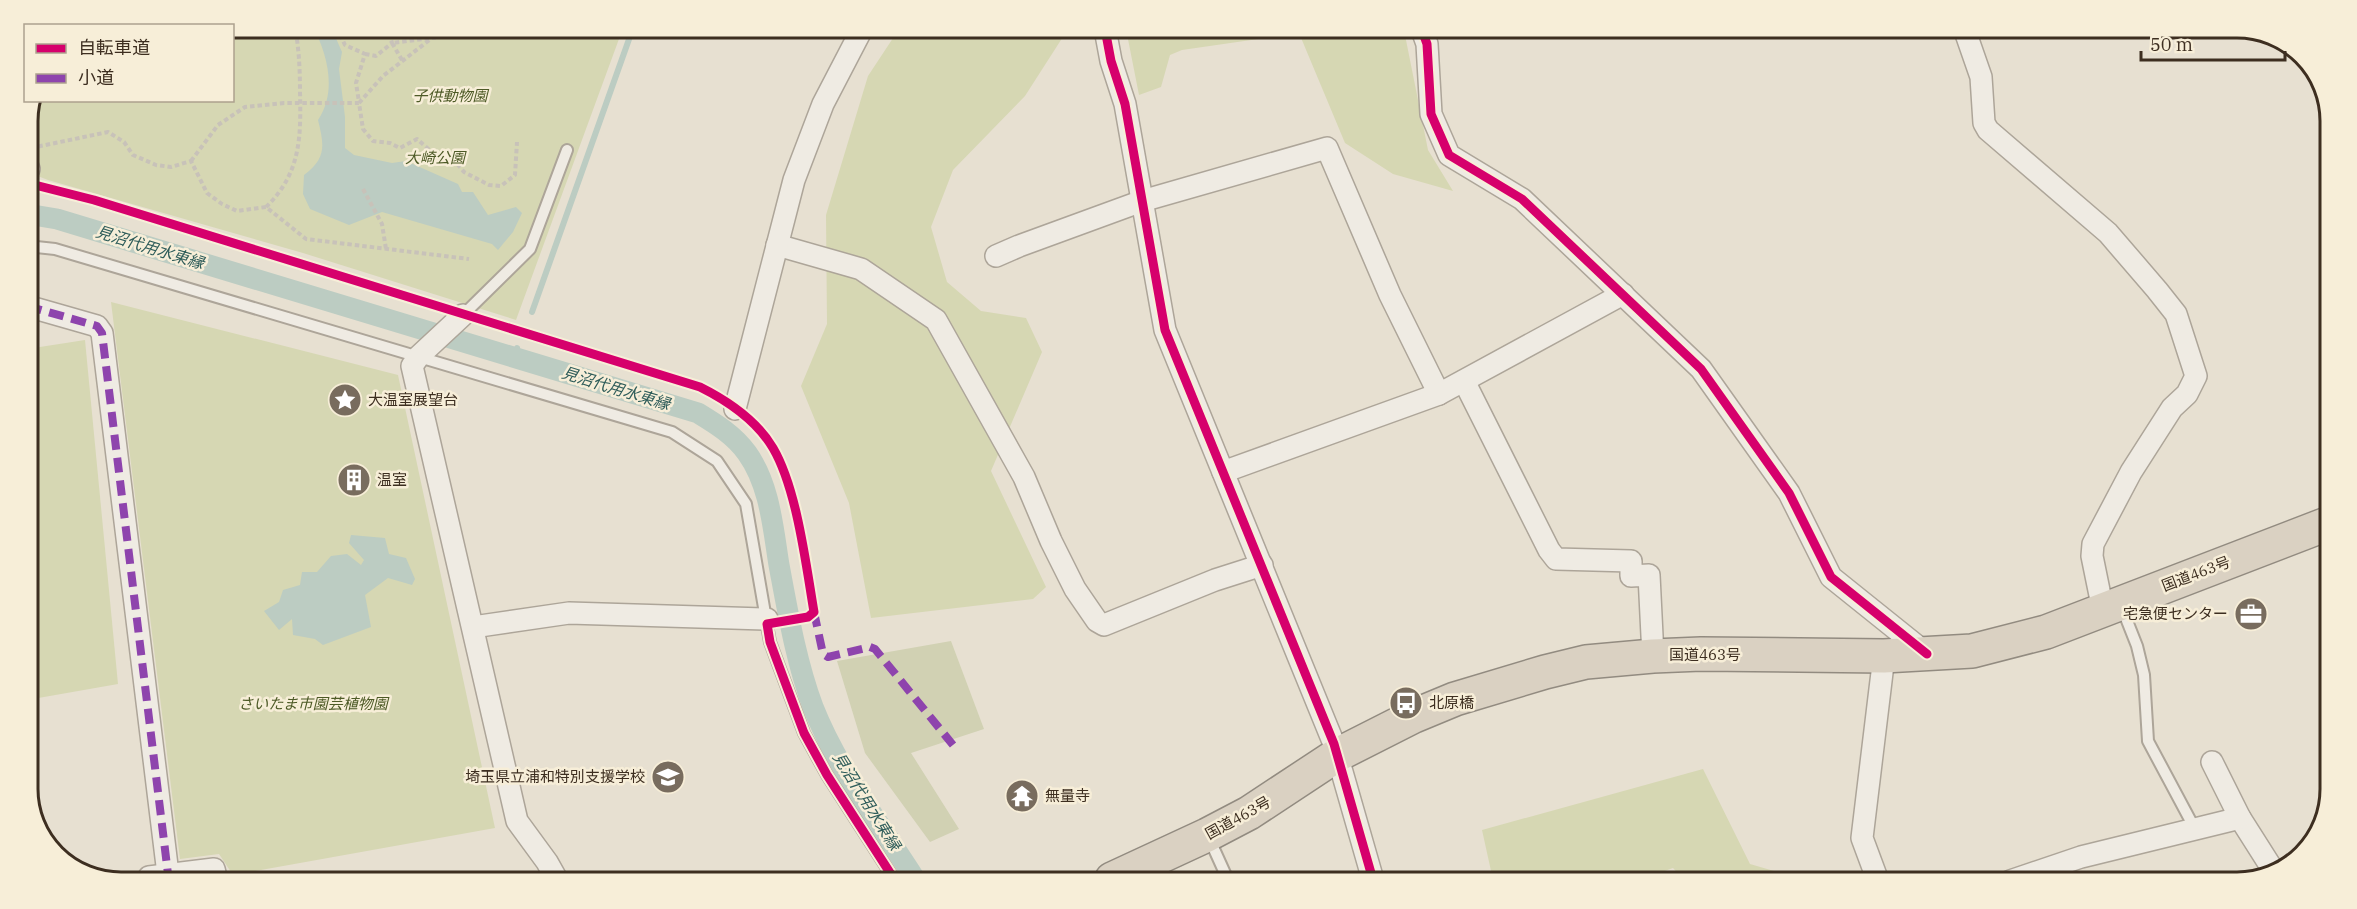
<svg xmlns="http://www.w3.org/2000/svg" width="2357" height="909" font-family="'IBM Plex Serif','Noto Sans JP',serif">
	<rect width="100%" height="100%" fill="#e7e0d1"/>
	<g fill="#d6d7b3">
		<path d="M 233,27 L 623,28 L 516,320 L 303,253 L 48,180 L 35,175 L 27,165 L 27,115 L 34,101 L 232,100 Z"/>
		<path d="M 899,29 L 1068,29 L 1025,96 L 953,170 L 931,227 L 947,282 L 981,311 L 1026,318 L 1042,352 L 991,471 L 1046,587 L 1033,599 L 871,618 L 849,503 L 801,386 L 827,324 L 826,215 L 868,76 Z"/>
		<path d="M 1126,29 L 1404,30 L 1428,150 L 1453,191 L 1393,174 L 1345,143 L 1299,33 L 1182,50 L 1170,55 L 1161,87 L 1139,95 Z"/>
		<path d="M 111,302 L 398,375 L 495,828 L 233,875 L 219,854 L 180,859 Z"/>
		<path d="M 85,340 L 118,684 L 27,700 L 27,349 Z"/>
		<path d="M 1703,769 L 1750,864 L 1808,881 L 1685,881 L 1673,868 L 1637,881 L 1493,880 L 1482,830 Z"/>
	</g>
	<path fill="#d1d1b3" d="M 951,641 L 984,729 L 911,753 L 959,829 L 930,842 L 865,753 L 837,661 Z"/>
	<g fill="#bcccc2">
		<path d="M 313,27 L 331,27 L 342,52 L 339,69 L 345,117 L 345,148 L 354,155 L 392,163 L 406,161 L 458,184 L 462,192 L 473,192 L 488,215 L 516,207 L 522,213 L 513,232 L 498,250 L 492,244 L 382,212 L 349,225 L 310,209 L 303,194 L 304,175 C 327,158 324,145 318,120 C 337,92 328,55 313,27 Z"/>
		<path d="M 351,535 L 385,538 L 389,554 L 406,558 L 415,579 L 412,585 L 388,578 L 365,595 L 371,627 L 323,645 L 315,639 L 293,635 L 292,619 L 279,630 L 264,611 L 279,602 L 283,590 L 300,585 L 302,572 L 317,572 L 331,556 L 347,554 L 361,565 L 364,560 L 349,543 Z"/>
	</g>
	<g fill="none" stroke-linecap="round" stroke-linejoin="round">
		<g stroke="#bcccc2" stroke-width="6">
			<path d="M 532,312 L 633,28"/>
			<path d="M 513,358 L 517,348"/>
		</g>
		<path stroke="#bcccc2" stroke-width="21" d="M 27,214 L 57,219 L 698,413 C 716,424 734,435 747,453 C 770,485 773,528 779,565 C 788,613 796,661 813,707 C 837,768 880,824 915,879"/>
		<g stroke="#ada599" stroke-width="14">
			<g id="lane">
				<path d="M 27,246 L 55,249 L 672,432 L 717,461 L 746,504 L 770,642 L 804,733 L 827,775 L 894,879"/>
				<path d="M 463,315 L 530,249 L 567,150"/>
				<path d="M 2122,608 L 2137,646 L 2144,675 L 2148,741 L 2195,829"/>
				<path d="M 1209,838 L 1228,880"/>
			</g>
		</g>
		<g stroke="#ada599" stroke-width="24">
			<g id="street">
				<path d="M 1105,29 L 1111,61 L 1125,104 L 1165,330 L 1334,744 L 1373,880"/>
				<path d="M 1422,30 L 1427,44 L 1431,114 L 1449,155 L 1522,199 L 1701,369 L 1789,493 L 1831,577 L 1927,654"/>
				<path d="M 1965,31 L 1981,77 L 1984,123 L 1988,130 L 2108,233 L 2157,290 L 2176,314 L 2196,376 L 2187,394 L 2172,408 L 2131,472 L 2093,544 L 2092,556 L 2103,610"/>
				<path d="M 27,169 L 29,169"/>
				<path d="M 777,245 L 861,269 L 936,320 L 1024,477 L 1051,541 L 1075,589 L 1097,621 L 1104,625 L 1215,580 L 1262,565"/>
				<path d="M 996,256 L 1019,246 L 1142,201 L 1327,148 L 1390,295 L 1439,394"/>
				<path d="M 27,306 L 97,326 L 102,333 L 168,874"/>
				<path d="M 463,315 L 419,356 L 412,366 L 517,821 L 547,862 L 556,878"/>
				<path d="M 1464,381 L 1549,550 L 1556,559 L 1631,561 L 1631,576 L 1649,575 L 1653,656"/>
				<path d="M 735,409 L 794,180 L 823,104 L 862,29"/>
				<path d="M 1223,472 L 1439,394 L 1623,294"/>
				<path d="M 473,627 L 569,613 L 767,619"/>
				<path d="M 2212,762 L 2240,818 L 2273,870"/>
				<path d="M 149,877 L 214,869 L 216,877"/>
				<path d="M 1878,881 L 1862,838 L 1884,656"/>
				<path d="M 2010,881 L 2081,857 L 2240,818"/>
			</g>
		</g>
		<g stroke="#928b80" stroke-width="36">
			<path id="highway" d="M 1112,879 L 1207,835 L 1249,813 L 1337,755 L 1414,716 L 1455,699 L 1545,672 L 1586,662 L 1653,656 L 1701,654 L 1884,656 L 1972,651 L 2046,632 L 2327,524"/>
		</g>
		<g stroke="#c8c2b9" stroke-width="4" stroke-dasharray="4.5 3" stroke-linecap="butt">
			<path d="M 337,28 L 345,45 L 365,54 L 356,83 L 359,102"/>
			<path d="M 365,54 L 376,56 L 392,43 L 388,28"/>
			<path d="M 402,60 L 392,43 L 431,38"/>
			<path d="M 359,103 L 383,76 L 432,38 L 506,28"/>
			<path d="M 31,148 L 108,132 L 124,142 L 133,155 L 156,165 L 171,167 L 191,161 L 207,193 L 222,204 L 237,211 L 266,207 L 306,239 L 469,259"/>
			<path d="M 191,161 L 218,125 L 245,107 L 284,103 L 359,103 L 363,129 L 373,141 L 390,143 L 400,148 L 417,139 L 434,154 L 454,160 L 464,172 L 489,185 L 501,186 L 515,175 L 517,142"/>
			<path d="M 363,189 L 382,224 L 386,249"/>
			<path d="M 266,207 C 301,173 301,137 300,92 C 300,70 299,49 295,27"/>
		</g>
		<use href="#lane" stroke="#efebe3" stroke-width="10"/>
		<use href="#street" stroke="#efebe3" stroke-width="21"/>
		<use href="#highway" stroke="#dad1c2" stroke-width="33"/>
		<g stroke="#8e44ad" stroke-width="8" stroke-dasharray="15 8" stroke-linecap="butt">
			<path d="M 27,138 L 35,160 L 27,169"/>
			<path d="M 27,306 L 97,326 L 102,333 L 168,874"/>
			<path d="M 814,612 L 823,654 L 828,657 L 870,647 L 875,649 L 953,745"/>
		</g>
		<g stroke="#f7eed8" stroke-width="13">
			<g id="cycleway">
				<path d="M 1105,29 L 1111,61 L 1125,104 L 1165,330 L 1334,744 L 1373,880"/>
				<path d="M 1422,30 L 1427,44 L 1431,114 L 1449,155 L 1522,199 L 1701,369 L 1789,493 L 1831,577 L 1927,654"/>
				<path d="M 27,183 L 94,200 L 700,387 C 728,401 757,421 773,448 C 797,489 806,565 814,612 L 808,617 L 767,624 L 770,642 L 804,733 L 827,775 L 894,879"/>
			</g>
		</g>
		<use href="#cycleway" stroke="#d6006c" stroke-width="9"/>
	</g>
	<defs>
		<g id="sight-disc" transform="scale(1.725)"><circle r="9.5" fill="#786c5e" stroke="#f7eed8"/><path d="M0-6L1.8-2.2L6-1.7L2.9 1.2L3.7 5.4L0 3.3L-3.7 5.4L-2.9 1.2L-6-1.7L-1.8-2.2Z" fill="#fff"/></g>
		<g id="building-disc" transform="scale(1.725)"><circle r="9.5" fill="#786c5e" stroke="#f7eed8"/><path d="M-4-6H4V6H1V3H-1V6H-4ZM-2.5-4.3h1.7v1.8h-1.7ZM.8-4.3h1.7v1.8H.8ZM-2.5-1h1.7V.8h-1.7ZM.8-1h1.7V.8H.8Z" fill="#fff"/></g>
		<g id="office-disc" transform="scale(1.725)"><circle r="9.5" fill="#786c5e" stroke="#f7eed8"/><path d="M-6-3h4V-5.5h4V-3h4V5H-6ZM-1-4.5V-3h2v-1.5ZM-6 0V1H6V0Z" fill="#fff"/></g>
		<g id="bus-disc" transform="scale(1.725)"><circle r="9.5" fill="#786c5e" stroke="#f7eed8"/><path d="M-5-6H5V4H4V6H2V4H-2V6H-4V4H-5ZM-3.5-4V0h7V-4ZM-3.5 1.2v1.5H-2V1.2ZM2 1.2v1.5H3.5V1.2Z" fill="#fff"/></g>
		<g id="school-disc" transform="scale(1.725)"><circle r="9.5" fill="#786c5e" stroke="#f7eed8"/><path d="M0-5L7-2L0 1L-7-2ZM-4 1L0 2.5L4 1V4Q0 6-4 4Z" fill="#fff"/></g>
		<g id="temple-disc" transform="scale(1.725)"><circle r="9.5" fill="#786c5e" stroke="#f7eed8"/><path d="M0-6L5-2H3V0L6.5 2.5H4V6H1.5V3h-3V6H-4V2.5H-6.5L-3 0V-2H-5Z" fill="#fff"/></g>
	</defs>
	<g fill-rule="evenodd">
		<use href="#sight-disc" x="345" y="400"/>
		<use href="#building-disc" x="354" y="480"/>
		<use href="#office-disc" x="2251" y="614"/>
		<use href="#bus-disc" x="1406" y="703"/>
		<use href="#school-disc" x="668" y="777"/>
		<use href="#temple-disc" x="1022" y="796"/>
	</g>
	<g text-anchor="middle" stroke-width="5" stroke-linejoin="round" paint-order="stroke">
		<g font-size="15" font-style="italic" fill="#4d5a26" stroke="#f7eed8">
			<text x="450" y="101">子供動物園</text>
			<text x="435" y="163">大崎公園</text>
			<text x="313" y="709">さいたま市園芸植物園</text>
		</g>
		<g font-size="15" fill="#3d2e20" stroke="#f7eed8" text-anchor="start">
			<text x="368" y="405">大温室展望台</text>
			<text x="377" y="485">温室</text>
			<text x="2228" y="619" text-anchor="end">宅急便センター</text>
			<text x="1429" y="708">北原橋</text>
			<text x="645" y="782" text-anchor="end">埼玉県立浦和特別支援学校</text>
			<text x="1045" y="801">無量寺</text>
		</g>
		<g font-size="15" fill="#3d2e20" stroke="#f7eed8">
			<text transform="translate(2196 574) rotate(-21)" y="5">国道463号</text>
			<text x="1705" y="660">国道463号</text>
			<text transform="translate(1238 818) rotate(-29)" y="5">国道463号</text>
		</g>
		<g font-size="16" font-style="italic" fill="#2f5d5a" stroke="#f7eed8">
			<text transform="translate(150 247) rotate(17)" y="6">見沼代用水東縁</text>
			<text transform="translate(616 388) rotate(17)" y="6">見沼代用水東縁</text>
			<text transform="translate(867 801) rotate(58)" y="6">見沼代用水東縁</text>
		</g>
	</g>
	<path d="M0 0H2357V909H0ZM121 38H2237A83 83 0 0 1 2320 121V789A83 83 0 0 1 2237 872H121A83 83 0 0 1 38 789V121A83 83 0 0 1 121 38Z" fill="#f7eed8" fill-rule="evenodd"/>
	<path fill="none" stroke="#3d2e20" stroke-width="3" d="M121 38H2237A83 83 0 0 1 2320 121V789A83 83 0 0 1 2237 872H121A83 83 0 0 1 38 789V121A83 83 0 0 1 121 38Z"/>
	<rect x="24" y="24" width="210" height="78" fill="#f7eed8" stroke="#ada18e" stroke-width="1.5"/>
	<rect x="36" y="44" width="30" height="9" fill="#d6006c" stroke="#ada18e" stroke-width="1.5"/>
	<text x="78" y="54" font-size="18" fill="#3d2e20">自転車道</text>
	<rect x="36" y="74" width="30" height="9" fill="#8e44ad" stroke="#ada18e" stroke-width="1.5"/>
	<text x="78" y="84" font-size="18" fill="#3d2e20">小道</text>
	<path d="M2141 51v9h144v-9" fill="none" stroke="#3d2e20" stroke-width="3"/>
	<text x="2150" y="51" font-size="18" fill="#3d2e20" stroke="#f7eed8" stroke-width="4.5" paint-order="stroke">50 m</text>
</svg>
